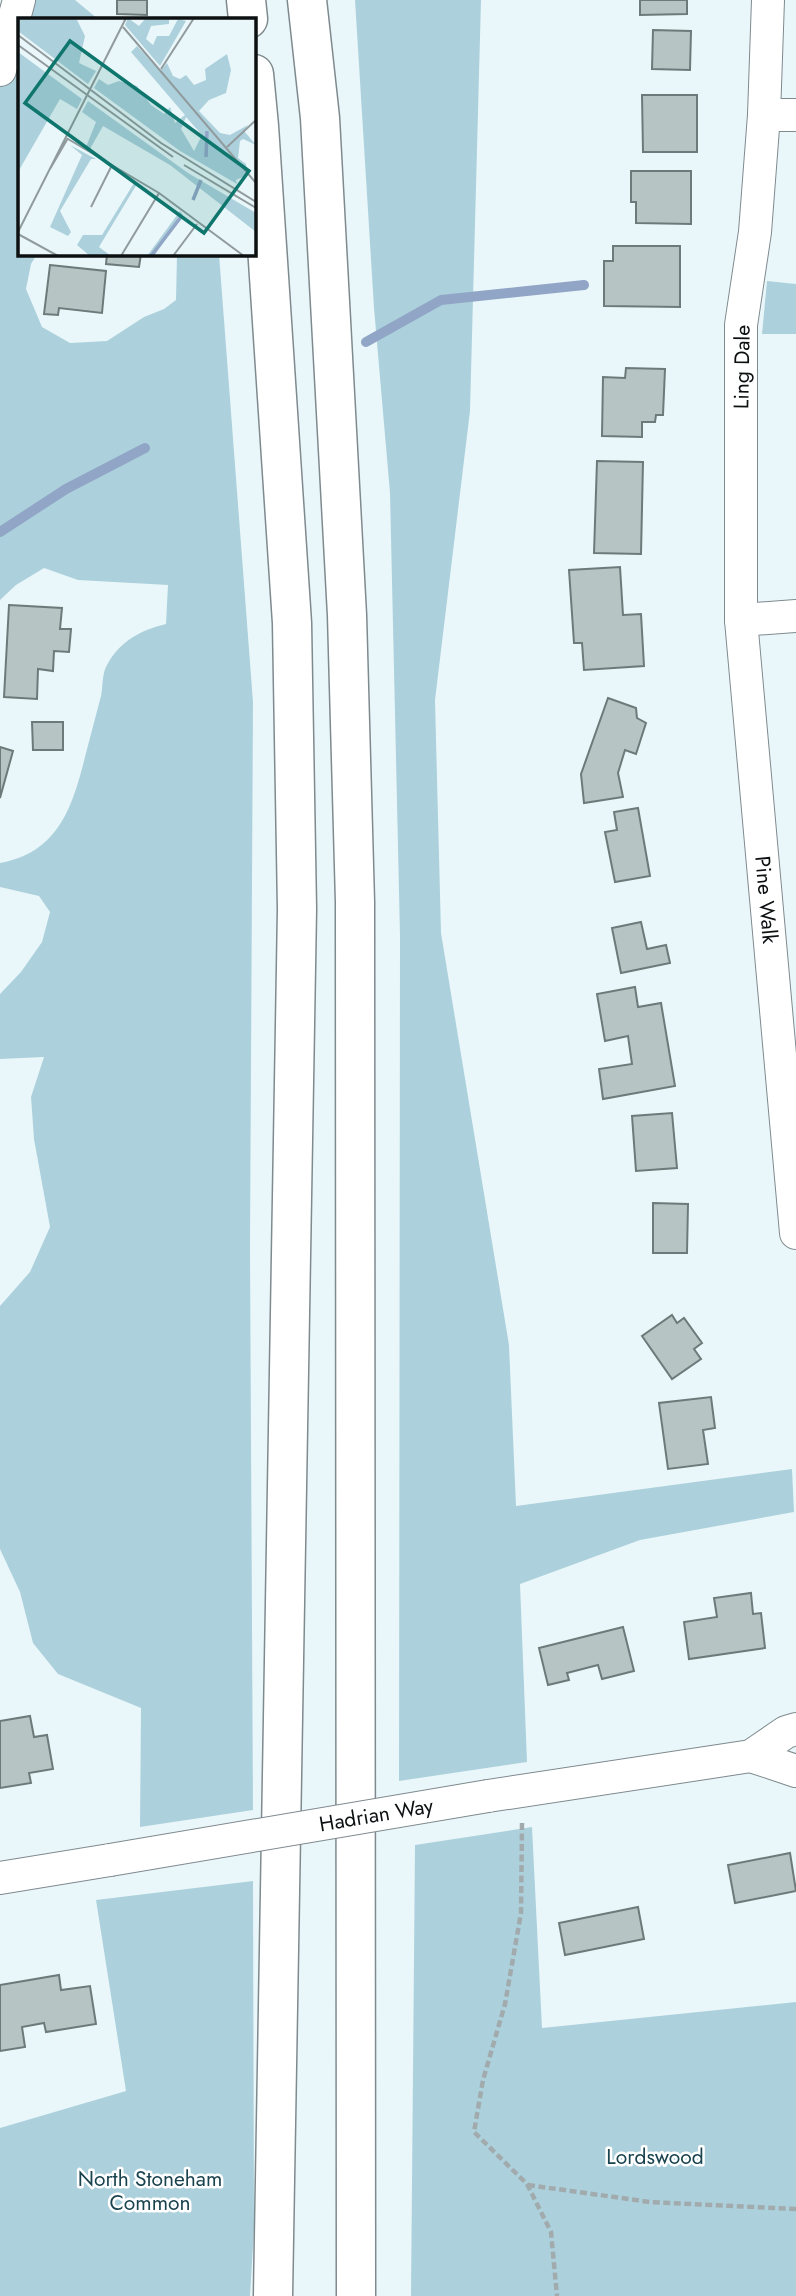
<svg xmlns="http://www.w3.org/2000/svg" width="796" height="2296" font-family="Jost,sans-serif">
	<rect width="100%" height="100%" fill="#eaf7fa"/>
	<g fill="#add1dc">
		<path d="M 30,0 L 75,0 L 98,19 L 19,19 L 19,254 L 37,254 L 31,264 L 26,289 L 42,327 L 70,343 L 107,341 L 144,317 L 164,309 L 176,300 L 177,254 L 219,254 L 253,702 L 250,1248 L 253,1810 L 140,1827 L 141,1708 L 58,1674 L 33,1643 L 20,1592 L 0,1549 L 0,1306 L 30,1272 L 50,1227 L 34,1139 L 31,1097 L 44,1057 L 0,1059 L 0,994 L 21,972 L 42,942 L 50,912 L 39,896 L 0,887 L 0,863 C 60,852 73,805 86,753 C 91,734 96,715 101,696 C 103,686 102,673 107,665 C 120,641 141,630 166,624 L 168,585 L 78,580 L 44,568 L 16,585 L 0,600 L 0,19 Z"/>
		<path d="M 355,0 L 481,0 L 470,411 L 435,700 L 441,933 L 509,1345 L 516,1506 L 792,1469 L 794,1512 L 640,1540 L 520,1584 L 527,1762 L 399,1781 L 400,936 L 390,493 L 374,308 Z"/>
		<path d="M 767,281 L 796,284 L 796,334 L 762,334 Z"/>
		<path d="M 532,1827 L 542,2028 L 796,2002 L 796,2296 L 411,2296 L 415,1845 Z"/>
		<path d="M 253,1881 L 254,2229 L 250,2296 L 0,2296 L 0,2128 L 126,2091 L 96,1900 Z"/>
	</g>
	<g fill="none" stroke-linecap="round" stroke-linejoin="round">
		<g stroke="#91a6c6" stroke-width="10">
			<path d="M 366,342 L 441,300 L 584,285"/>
			<path d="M 0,532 L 66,489 L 145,448"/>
		</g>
	</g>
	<g fill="#b7c4c4" stroke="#6e7a7a" stroke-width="2">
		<path d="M 117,0 L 147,0 L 147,15 L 117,14 Z"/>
		<path d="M 640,0 L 687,0 L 687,14 L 640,15 Z"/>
		<path d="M 653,30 L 691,31 L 690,70 L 652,69 Z"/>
		<path d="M 642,95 L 697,95 L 697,152 L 643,152 Z"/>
		<path d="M 631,171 L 691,171 L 691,224 L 636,223 L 636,202 L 631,202 Z"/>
		<path d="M 613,246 L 680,246 L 680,307 L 604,306 L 604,261 L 613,261 Z"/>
		<path d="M 107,254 L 141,254 L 139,267 L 106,264 Z"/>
		<path d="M 50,265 L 106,271 L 102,313 L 59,308 L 58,315 L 44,314 Z"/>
		<path d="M 626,368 L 665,369 L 663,415 L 656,415 L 655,422 L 642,422 L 642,437 L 602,436 L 603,377 L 625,378 Z"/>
		<path d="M 597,461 L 643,462 L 641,554 L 594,553 Z"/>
		<path d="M 620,567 L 623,615 L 641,614 L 644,666 L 584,670 L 582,643 L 574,643 L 569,570 Z"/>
		<path d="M 9,605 L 62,608 L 60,629 L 71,629 L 69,652 L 54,651 L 53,671 L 38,669 L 37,699 L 4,697 Z"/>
		<path d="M 608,698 L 636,708 L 637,718 L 646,723 L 636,754 L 625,750 L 618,773 L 623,797 L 584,803 L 581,774 Z"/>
		<path d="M 32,722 L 63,722 L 63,750 L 33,750 Z"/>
		<path d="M 0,747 L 13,751 L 0,798 Z"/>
		<path d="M 638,808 L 650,876 L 615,882 L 605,832 L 617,830 L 614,812 Z"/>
		<path d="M 641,922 L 647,949 L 666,945 L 670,963 L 621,973 L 612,928 Z"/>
		<path d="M 635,987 L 638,1007 L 661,1003 L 675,1086 L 603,1099 L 599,1069 L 632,1064 L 628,1036 L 605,1041 L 597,994 Z"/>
		<path d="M 672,1113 L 677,1168 L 636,1171 L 632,1116 Z"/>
		<path d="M 653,1203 L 688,1204 L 687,1253 L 653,1253 Z"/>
		<path d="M 672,1315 L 677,1323 L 684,1318 L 702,1343 L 694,1349 L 701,1359 L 672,1379 L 642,1336 Z"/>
		<path d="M 711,1397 L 715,1428 L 703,1430 L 708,1464 L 668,1469 L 659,1403 Z"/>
		<path d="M 751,1593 L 753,1614 L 761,1613 L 765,1648 L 689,1659 L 684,1622 L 717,1617 L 714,1598 Z"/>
		<path d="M 623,1627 L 634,1671 L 602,1679 L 598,1665 L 567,1673 L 569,1680 L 548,1685 L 539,1648 Z"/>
		<path d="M 30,1716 L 34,1737 L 47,1735 L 53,1769 L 29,1773 L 31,1783 L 0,1788 L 0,1721 Z"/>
		<path d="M 790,1853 L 796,1891 L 735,1903 L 728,1865 Z"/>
		<path d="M 638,1907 L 644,1939 L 565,1955 L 559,1923 Z"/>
		<path d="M 59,1975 L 61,1990 L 90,1986 L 96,2024 L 46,2032 L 44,2023 L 22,2027 L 25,2047 L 0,2051 L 0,1985 Z"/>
	</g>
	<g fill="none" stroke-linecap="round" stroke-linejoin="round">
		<g stroke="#7f8a8e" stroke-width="34">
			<g id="minor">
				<path d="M 0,70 L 19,0"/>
				<path d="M 764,115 L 796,115"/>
				<path id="s1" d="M 796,616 L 741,620 L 796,1233"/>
				<path d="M 741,620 L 741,325 L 755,232 L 764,115 L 768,0"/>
				<path d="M 751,1756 L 796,1771"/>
				<path d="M 488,1796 L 751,1756 L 786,1732 L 796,1729"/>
				<path d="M 0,1878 L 110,1860"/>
			</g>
		</g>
		<g stroke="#7f8a8e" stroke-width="41">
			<g id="motorway">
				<path d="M 246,0 L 248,19"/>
				<path d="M 307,0 L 320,118 L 347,615 L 355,902 L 356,2296"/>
				<path d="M 254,74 L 259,126 L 292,623 L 297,909 L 273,2296"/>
			</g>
		</g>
		<g stroke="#a1abad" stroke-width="4.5" stroke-dasharray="7 3.5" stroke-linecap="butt">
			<path d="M 522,1823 L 521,1913 L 505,2004 L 483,2080 L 474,2132 L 527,2184 L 551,2232 L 557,2296"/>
			<path d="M 528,2185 L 650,2202 L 796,2209"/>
		</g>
		<use href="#minor" stroke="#fff" stroke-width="32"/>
		<use href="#motorway" stroke="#fff" stroke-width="38"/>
		<g stroke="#7f8a8e" stroke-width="34" stroke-linecap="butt">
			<g id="minor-bridge">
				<path id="s2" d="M 110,1860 L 488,1796"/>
			</g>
		</g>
		<use href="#minor-bridge" stroke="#fff" stroke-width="32"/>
	</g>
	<g text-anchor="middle" stroke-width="5" stroke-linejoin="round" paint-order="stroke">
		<g font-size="21" fill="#0c1011" stroke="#fff">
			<text transform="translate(742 367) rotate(-89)" y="7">Ling Dale</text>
			<text dy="7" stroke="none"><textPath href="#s1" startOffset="336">Pine Walk</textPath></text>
			<text dy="7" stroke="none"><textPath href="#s2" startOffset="270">Hadrian Way</textPath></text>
		</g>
		<g font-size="21" fill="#19434e" stroke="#fff">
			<text x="655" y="2164">Lordswood</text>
			<text x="150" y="2186">North Stoneham<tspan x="150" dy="24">Common</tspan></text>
		</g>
	</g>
	<g transform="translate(18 18)">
		<rect width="238" height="238" fill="#eaf7fa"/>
		<path d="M 0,0 L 58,0 L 67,18 L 61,45 L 78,53 L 70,66 L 0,13 ZM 110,0 L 121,8 L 128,0 L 151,0 L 151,6 L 133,8 L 128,21 L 135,27 L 139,18 L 151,18 L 160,1 L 168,3 L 142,48 L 107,7 ZM 119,28 L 142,53 L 149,45 L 155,58 L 162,61 L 168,57 L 176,67 L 188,62 L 187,51 L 209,36 L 213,52 L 208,75 L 191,82 L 181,93 L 202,115 L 212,117 L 230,107 L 226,113 L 238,127 L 225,121 L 222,123 L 220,140 L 228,146 L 229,157 L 218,162 L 219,166 L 162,133 L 76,70 L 81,61 L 90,67 L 101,63 L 119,68 L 133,87 L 146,96 L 152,89 L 157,105 L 167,97 L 113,34 ZM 168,99 L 184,117 L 176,133 L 163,111 ZM 0,34 L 64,81 L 59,91 L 42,81 L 0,154 ZM 70,83 L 170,155 L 238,195 L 238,214 L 152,147 L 85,108 L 72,131 L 68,129 L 78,104 L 64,94 ZM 52,127 L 78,141 L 73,141 L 42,193 L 53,214 L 50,218 L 32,209 L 64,137 ZM 116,165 L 119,166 L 81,229 L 93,238 L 72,238 L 59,227 L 65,217 L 84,217 ZM 162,193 L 165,197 L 136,238 L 129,238 Z" fill="#add1dc" fill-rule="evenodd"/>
		<path fill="none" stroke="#91a6c6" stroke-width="3.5" d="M 188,139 L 189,113M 175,182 L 183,162M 133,238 L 163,199"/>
		<path fill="none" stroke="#919b9d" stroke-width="2" d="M 105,9 L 238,165M 0,17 L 143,125 L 238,184M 0,27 L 155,139M 143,51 L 176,0M 50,121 L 141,175 L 103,238M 209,129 L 238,102M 166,147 L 238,190M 32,151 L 50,120M 141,175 L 226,238M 73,189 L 94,147M 0,214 L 108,0M 0,216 L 40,238M 155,238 L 179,206"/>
		<path fill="#0f766e" fill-opacity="0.15" stroke="#0f766e" stroke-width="3.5" d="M 52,23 L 231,153 L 186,215 L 7,85 Z"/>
		<rect width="238" height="238" fill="none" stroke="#0c1011" stroke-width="3.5"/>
	</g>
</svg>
